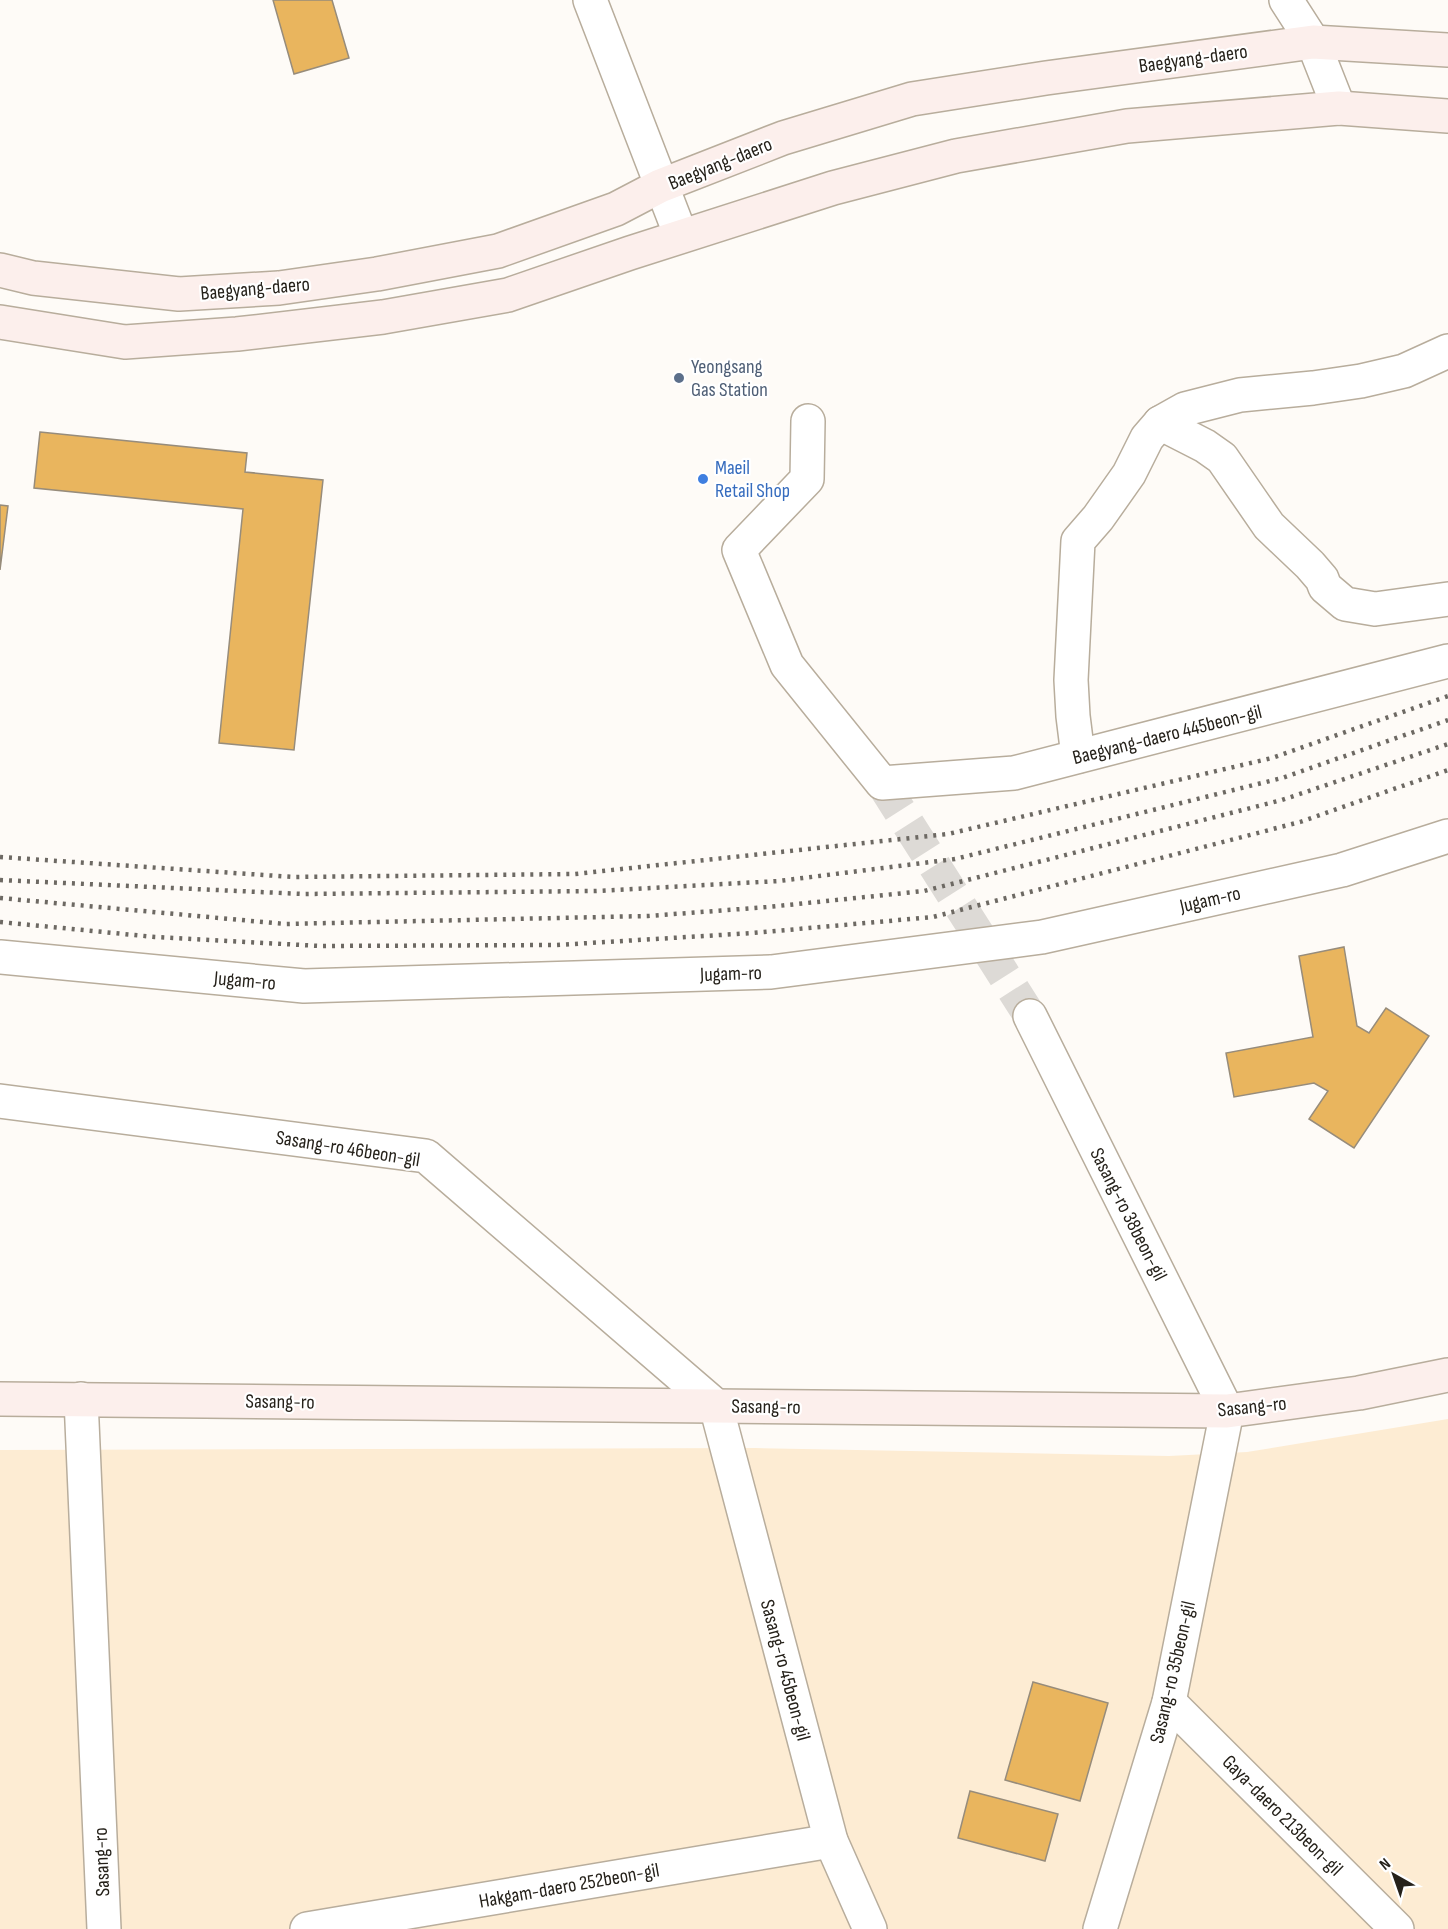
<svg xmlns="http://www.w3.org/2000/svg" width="1448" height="1929" font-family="'Sofia Sans Condensed',sans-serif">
	<rect width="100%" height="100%" fill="#fefbf7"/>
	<path fill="#fdecd3" d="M 1448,1419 L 1448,1929 L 0,1929 L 0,1450 L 755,1448 L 1169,1456 L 1247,1452 Z"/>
	<g fill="#e9b55e" stroke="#978c7b" stroke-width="1.5">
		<path d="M 273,0 L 332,0 L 349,58 L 294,74 Z"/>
		<path d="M 40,432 L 247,453 L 245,472 L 323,480 L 294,750 L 219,743 L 243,509 L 34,488 Z"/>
		<path d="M 0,505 L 8,506 L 0,570 Z"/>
		<path d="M 1344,947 L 1357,1026 L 1369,1033 L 1386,1008 L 1429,1036 L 1354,1148 L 1309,1119 L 1328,1091 L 1314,1083 L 1234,1097 L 1226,1053 L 1313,1037 L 1299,956 Z"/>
		<path d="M 1033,1682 L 1108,1703 L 1080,1801 L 1005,1780 Z"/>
		<path d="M 970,1791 L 1058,1814 L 1045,1861 L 958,1838 Z"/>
	</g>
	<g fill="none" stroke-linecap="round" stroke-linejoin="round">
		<path stroke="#dddad6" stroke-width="33" stroke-dasharray="33 16" stroke-linecap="butt" d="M 882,783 L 1030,1016"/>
		<g stroke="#b8ad9c" stroke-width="36">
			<g id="minor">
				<path d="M 590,0 L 681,236"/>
				<path d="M 1286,0 L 1313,42 L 1339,108"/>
				<path d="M 808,421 L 807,479 L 739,550 L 787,665 L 882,783 L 1014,773 L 1448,661"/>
				<path d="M 1160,423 L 1205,446 L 1222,458 L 1269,526 L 1310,565 L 1322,579 L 1325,587 L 1345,604 L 1375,609 L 1448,599"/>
				<path d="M 1078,756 L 1073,716 L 1071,680 L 1078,541 L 1098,518 L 1129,474 L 1147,438 L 1160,423 L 1185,409 L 1240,395 L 1313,388 L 1361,381 L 1404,371 L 1448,351"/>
				<path d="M 1030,1016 L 1227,1411 L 1169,1702 L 1100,1929"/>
				<path d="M 0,1101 L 426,1156 L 716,1406 L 831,1841 L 870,1929"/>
				<path d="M 81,1399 L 104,1929"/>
				<path d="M 1169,1702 L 1397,1929"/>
				<path d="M 307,1929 L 831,1841"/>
			</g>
		</g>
		<g stroke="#b8ad9c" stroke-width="36">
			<path id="tertiary" d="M 0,957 L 304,986 L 771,972 L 1042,937 L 1342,870 L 1448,836"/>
		</g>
		<g stroke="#b8ad9c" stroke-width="36">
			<g id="secondary">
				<path d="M 0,270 L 33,278 L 179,294 L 279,288 L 377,274 L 498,251 L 616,209 L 660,186 L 783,138 L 912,99 L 1046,78 L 1313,42 L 1448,50"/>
				<path d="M 0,322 L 125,342 L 237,334 L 383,317 L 508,295 L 630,253 L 833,188 L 956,156 L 1127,126 L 1339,108 L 1448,116"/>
				<path d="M 0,1399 L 1227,1411 L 1359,1393 L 1448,1375"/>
			</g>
		</g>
		<use href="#minor" stroke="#fff" stroke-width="33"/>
		<use href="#tertiary" stroke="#fff" stroke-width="33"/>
		<use href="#secondary" stroke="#fcefec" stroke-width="33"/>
		<g stroke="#6d6963" stroke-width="4.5" stroke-dasharray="3 6" stroke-linecap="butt">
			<path d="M 0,857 L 293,877 L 575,874 L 948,834 L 1272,758 L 1448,696"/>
			<path d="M 0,880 L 303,894 L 596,891 L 779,881 L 955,859 L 1282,778 L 1448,720"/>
			<path d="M 0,898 L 285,924 L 648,916 L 768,907 L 924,891 L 1282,800 L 1448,744"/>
			<path d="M 0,922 L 155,937 L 320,946 L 557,945 L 753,933 L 933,917 L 1300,822 L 1448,770"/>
		</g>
	</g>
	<circle fill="#5c6f8a" stroke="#fff" stroke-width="2" cx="679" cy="378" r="6"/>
	<circle fill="#3f7fe0" stroke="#fff" stroke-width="2" cx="703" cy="479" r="6"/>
	<g text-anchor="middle" stroke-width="4.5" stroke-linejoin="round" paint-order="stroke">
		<g font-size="20" fill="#25211a" stroke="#fff">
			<text transform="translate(1193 58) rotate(-8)" y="7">Baegyang-daero</text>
			<text transform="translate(720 163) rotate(-22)" y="7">Baegyang-daero</text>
			<text transform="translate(255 288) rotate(-5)" y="7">Baegyang-daero</text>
			<text transform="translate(1167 734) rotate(-14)" y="7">Baegyang-daero 445beon-gil</text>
			<text transform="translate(1210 899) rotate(-13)" y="7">Jugam-ro</text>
			<text transform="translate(731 973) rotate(-2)" y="7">Jugam-ro</text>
			<text transform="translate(245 980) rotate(5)" y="7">Jugam-ro</text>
			<text transform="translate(348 1148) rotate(9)" y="7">Sasang-ro 46beon-gil</text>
			<text transform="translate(1129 1214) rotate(63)" y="7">Sasang-ro 38beon-gil</text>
			<text transform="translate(280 1401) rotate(1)" y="7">Sasang-ro</text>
			<text transform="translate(766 1406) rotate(1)" y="7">Sasang-ro</text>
			<text transform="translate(1252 1406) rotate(-6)" y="7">Sasang-ro</text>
			<text transform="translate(786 1670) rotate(75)" y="7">Sasang-ro 45beon-gil</text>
			<text transform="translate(1172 1672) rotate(-77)" y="7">Sasang-ro 35beon-gil</text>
			<text transform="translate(1283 1815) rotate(45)" y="7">Gaya-daero 213beon-gil</text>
			<text transform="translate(101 1862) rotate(-92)" y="7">Sasang-ro</text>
			<text transform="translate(569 1885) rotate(-10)" y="7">Hakgam-daero 252beon-gil</text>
		</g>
		<g font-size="20" fill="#4e5e75" stroke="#fff" text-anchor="start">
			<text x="691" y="373">Yeongsang<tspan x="691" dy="23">Gas Station</tspan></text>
		</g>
		<g font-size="20" fill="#366cbe" stroke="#fff" text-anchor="start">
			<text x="715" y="474">Maeil<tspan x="715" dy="23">Retail Shop</tspan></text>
		</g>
	</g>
	<g transform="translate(1394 1875) rotate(320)" stroke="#ffffff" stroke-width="4.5" paint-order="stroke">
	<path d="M0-4.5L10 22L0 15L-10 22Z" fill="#25211a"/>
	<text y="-9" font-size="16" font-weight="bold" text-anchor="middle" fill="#25211a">N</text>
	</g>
</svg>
